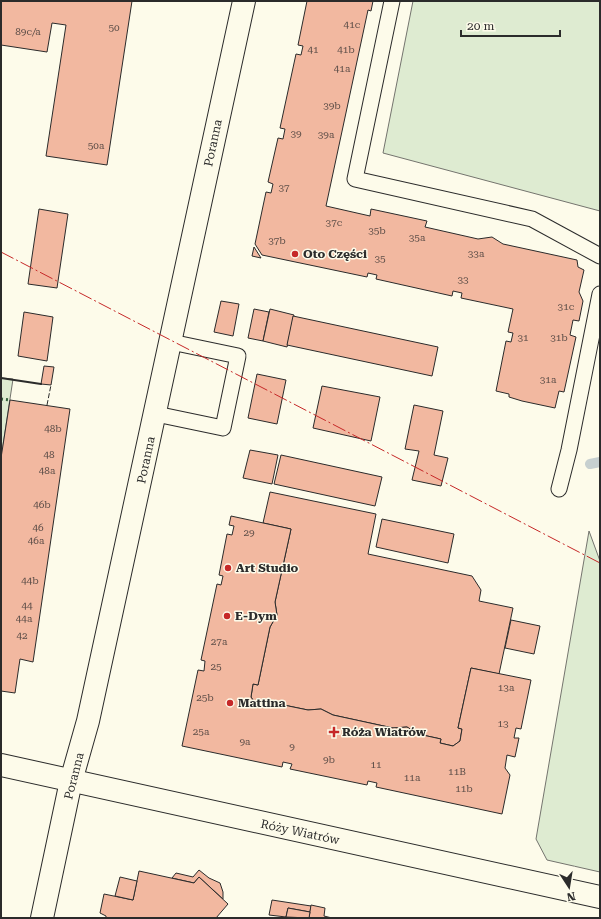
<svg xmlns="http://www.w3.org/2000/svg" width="601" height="919" font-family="'Roboto Serif',serif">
	<rect width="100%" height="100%" fill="#fdfbea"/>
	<g fill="#deebd1" stroke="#74746e">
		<path d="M 413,1 L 600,1 L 600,211 L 383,153 Z"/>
		<path d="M 1,378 L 13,379 L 1,458 Z"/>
		<path d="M 589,531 L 600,561 L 600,872 L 547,860 L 536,839 Z"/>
	</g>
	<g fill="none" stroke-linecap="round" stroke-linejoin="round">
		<path stroke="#c7d0d0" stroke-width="10" d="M 590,464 L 600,462"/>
	</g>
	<g fill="#f2b8a0" stroke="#2b2b2b">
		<path d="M 1,1 L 132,1 L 107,165 L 46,156 L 66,25 L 52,23 L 47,52 L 1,45 Z"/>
		<path d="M 307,1 L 373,1 L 371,11 L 368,10 L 326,206 L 370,216 L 371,209 L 427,221 L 425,227 L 478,239 L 492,237 L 503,244 L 577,260 L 578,267 L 584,270 L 579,292 L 583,301 L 579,321 L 573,320 L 570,335 L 576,337 L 564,392 L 559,391 L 555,408 L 522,401 L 509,397 L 509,394 L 496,391 L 506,341 L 511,342 L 513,333 L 508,332 L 513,309 L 461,298 L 462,293 L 453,291 L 452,296 L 376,279 L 377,275 L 368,273 L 367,277 L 262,255 L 255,244 L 266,192 L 271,193 L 273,184 L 268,182 L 278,138 L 283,139 L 285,129 L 280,128 L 296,54 L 301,55 L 303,46 L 298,45 Z"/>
		<path d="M 39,209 L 68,214 L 57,288 L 28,284 Z"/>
		<path d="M 254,247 L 261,258 L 252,256 Z"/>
		<path d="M 221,301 L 239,304 L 233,336 L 214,332 Z"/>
		<path d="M 254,309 L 269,312 L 263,341 L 248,338 Z"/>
		<path d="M 270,309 L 294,315 L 287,347 L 263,341 Z"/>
		<path d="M 24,312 L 53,317 L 47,361 L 18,356 Z"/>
		<path d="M 293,316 L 438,347 L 432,376 L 287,345 Z"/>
		<path d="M 44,366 L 54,367 L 51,385 L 41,384 Z"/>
		<path d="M 257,374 L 286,380 L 277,424 L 248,418 Z"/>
		<path d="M 322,386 L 380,397 L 371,441 L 313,428 Z"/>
		<path d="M 10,400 L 70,409 L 33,662 L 20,659 L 15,693 L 1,691 L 1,458 Z"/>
		<path d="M 414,405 L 443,411 L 434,455 L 448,458 L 441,486 L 412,480 L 419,451 L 405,449 Z"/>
		<path d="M 250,450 L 278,455 L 272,484 L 243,478 Z"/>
		<path d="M 281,455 L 382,477 L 375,506 L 274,484 Z"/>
		<path d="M 270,492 L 376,514 L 368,554 L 472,576 L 481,590 L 479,601 L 513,608 L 499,674 L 471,668 L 458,728 L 462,729 L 460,741 L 453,746 L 440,743 L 441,739 L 418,734 L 407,727 L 393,728 L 333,715 L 321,709 L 308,710 L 269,702 L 268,706 L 255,703 L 251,697 L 253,684 L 258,685 L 270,627 L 277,615 L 275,602 L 291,529 L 263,523 Z"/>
		<path d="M 231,516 L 291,529 L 275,602 L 277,615 L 270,627 L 258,685 L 253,684 L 251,697 L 255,703 L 268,706 L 269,702 L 308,710 L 321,709 L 333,715 L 393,728 L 407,727 L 418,734 L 441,739 L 440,743 L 453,746 L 460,741 L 462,729 L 458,728 L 471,668 L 531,680 L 521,729 L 516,728 L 514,738 L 519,738 L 515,757 L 507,755 L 505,768 L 510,775 L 502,814 L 376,787 L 377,783 L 368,781 L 367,785 L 290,769 L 292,764 L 283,762 L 282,767 L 182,746 L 198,670 L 204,671 L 205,661 L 201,660 L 217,584 L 221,585 L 223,576 L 219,575 L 227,534 L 232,535 L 234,526 L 229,525 Z"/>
		<path d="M 382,519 L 454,534 L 448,563 L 376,547 Z"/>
		<path d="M 511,620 L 540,626 L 534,654 L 505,648 Z"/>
		<path d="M 199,870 L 209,878 L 220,883 L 223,892 L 223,899 L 199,877 L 194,883 L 172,878 L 176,873 L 193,877 Z"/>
		<path d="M 139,871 L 194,883 L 199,877 L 228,904 L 216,918 L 106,918 L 106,916 L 100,913 L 104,894 L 133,900 Z"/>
		<path d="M 120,877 L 137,881 L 133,900 L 115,896 Z"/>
		<path d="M 272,900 L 311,906 L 310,912 L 288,908 L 286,917 L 269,915 Z"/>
		<path d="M 311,905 L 325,908 L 324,916 L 332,918 L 309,918 Z"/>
		<path d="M 288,908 L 310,912 L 309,918 L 286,917 Z"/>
	</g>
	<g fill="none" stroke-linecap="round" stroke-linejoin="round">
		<g stroke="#2b2b2b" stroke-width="17">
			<g id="service">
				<path d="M 392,1 L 355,179 L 532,219 L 600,256"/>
				<path d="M 156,414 L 223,428 L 238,356 L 171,342"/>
				<path d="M 559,489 L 569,450 L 600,294"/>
			</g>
		</g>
		<g stroke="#2b2b2b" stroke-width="24">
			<g id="minor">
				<path d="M 1,765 L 600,897"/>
				<path d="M 42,918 L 71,781 L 88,721 L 244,1"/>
			</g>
		</g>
		<use href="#service" stroke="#fdfbea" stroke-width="15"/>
		<use href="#minor" stroke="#fdfbea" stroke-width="22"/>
		<path stroke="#34623c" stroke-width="3" stroke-dasharray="2 3" stroke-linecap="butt" d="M 1,399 L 10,400"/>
		<path stroke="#2b2b2b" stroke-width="1" stroke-dasharray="5 2" stroke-linecap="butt" d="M 47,405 L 51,385"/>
		<path stroke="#2b2b2b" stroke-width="2" d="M 1,378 L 41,384"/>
		<path stroke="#c62828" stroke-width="1" stroke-dasharray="14 3 2 3" stroke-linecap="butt" d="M 1,252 L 600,563"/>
	</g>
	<g fill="#c62828" stroke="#fdfbea" stroke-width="1.5">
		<circle cx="295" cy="254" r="4"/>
		<circle cx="228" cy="568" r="4"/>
		<circle cx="227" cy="616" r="4"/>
		<circle cx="230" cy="703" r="4"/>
		<path d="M332 726h4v4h4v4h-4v4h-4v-4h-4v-4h4z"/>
	</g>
	<g text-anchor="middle" stroke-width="3" stroke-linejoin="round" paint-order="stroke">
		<g font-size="10" fill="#5d4e48">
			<text x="352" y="28">41c</text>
			<text x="114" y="31">50</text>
			<text x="28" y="35">89c/a</text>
			<text x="313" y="53">41</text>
			<text x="346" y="53">41b</text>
			<text x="342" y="72">41a</text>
			<text x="332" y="109">39b</text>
			<text x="296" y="137">39</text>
			<text x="326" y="138">39a</text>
			<text x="96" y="149">50a</text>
			<text x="284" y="191">37</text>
			<text x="334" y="226">37c</text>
			<text x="377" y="234">35b</text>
			<text x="417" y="241">35a</text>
			<text x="277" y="244">37b</text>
			<text x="476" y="257">33a</text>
			<text x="380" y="262">35</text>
			<text x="463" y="283">33</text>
			<text x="566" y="310">31c</text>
			<text x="523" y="341">31</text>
			<text x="559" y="341">31b</text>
			<text x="548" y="383">31a</text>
			<text x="53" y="432">48b</text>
			<text x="49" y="458">48</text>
			<text x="47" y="474">48a</text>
			<text x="42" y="508">46b</text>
			<text x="38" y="531">46</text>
			<text x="249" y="536">29</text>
			<text x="36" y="544">46a</text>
			<text x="30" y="584">44b</text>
			<text x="27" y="609">44</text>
			<text x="24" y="622">44a</text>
			<text x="22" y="639">42</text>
			<text x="219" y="645">27a</text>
			<text x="216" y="670">25</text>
			<text x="506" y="691">13a</text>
			<text x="205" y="701">25b</text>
			<text x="503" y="727">13</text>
			<text x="201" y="735">25a</text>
			<text x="245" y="745">9a</text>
			<text x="292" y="750">9</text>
			<text x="329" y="763">9b</text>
			<text x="376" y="768">11</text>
			<text x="457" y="775">11B</text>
			<text x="412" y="781">11a</text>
			<text x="464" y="792">11b</text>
		</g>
		<g font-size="12" fill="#2b2b2b" stroke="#fdfbea">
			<text transform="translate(213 143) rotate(-78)" y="4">Poranna</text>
			<text transform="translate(146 460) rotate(-78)" y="4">Poranna</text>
			<text transform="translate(74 776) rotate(-76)" y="4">Poranna</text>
			<text transform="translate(300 832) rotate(12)" y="4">Róży Wiatrów</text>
		</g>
		<g font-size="12" font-weight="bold" fill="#2b2b2b" stroke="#fdfbea" text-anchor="start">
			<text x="303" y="258">Oto Części</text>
			<text x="236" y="572">Art Studio</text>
			<text x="235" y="620">E-Dym</text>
			<text x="238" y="707">Mattina</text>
			<text x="342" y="736">Róża Wiatrów</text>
		</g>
	</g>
	<rect width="601" height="919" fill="none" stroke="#2b2b2b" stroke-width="4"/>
	<g transform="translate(569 887) rotate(168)" stroke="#fdfbea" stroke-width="3" paint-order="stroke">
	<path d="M0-3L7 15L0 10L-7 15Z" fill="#2b2b2b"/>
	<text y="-6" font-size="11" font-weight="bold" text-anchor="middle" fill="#2b2b2b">N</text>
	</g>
	<path d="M461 30v6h99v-6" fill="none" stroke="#2b2b2b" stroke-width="2"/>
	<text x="467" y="30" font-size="12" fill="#2b2b2b" stroke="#fdfbea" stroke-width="3" paint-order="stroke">20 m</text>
</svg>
